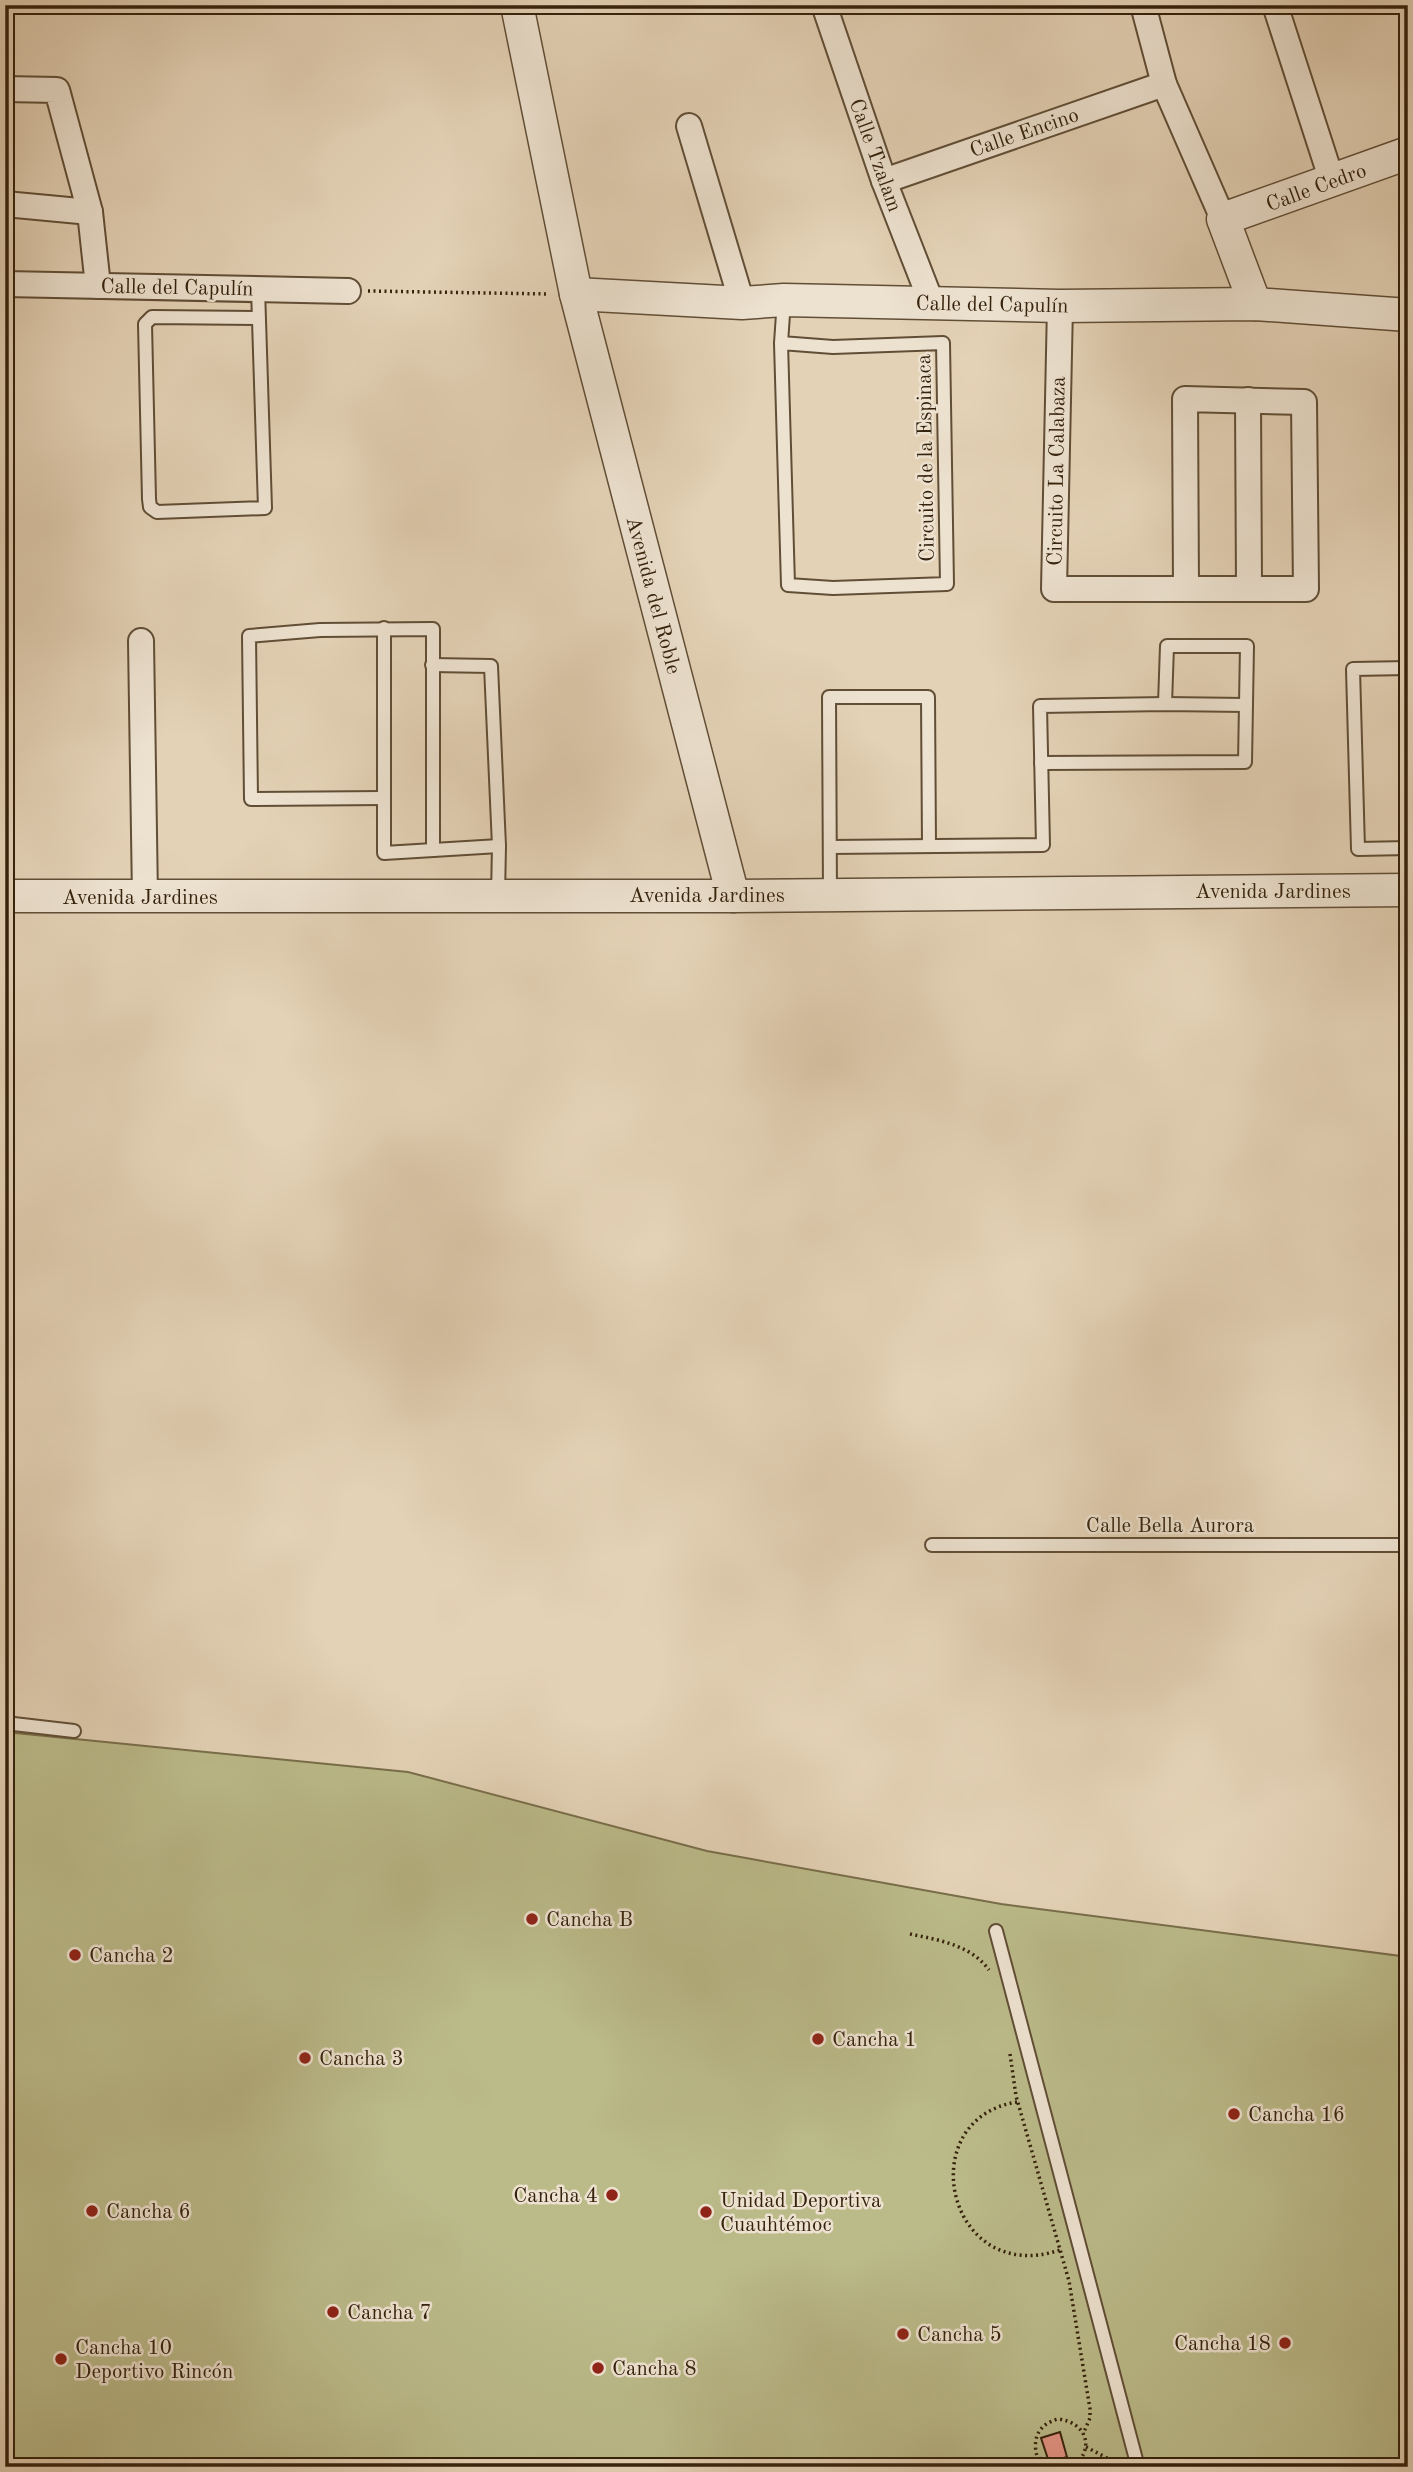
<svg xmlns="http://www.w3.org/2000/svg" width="1413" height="2472" font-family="'Old Standard TT',serif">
	<rect width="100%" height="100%" fill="#e4d2b6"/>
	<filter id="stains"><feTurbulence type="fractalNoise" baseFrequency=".00286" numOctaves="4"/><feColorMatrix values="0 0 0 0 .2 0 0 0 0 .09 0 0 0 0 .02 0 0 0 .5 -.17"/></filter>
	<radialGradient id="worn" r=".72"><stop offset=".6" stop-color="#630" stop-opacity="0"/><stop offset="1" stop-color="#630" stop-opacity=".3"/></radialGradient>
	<path fill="#bbba89" stroke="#786e4a" stroke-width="2" d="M 5,1732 L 408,1772 L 707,1851 L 1001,1904 L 1408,1957 L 1408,2467 L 5,2467 Z"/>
	<path fill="#e69587" stroke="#35220c" stroke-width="2" d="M 1060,2432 L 1067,2457 L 1049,2462 L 1041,2438 Z"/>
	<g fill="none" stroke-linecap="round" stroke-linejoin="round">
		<g stroke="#614e36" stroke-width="16">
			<g id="service">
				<path d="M 258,289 L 265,508 L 157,512 L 150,507 L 149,499 L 145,324 L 152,317 L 258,318"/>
				<path d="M 781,343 L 833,347 L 943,343 L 947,584 L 833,588 L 788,585 L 781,343 L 784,300"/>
				<path d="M 384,628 L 384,853 L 499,846"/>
				<path d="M 432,665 L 491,666 L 499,846 L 498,895"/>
				<path d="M 1408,668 L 1353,669 L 1358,849 L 1408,848"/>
				<path d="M 1041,763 L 1245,762 L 1247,646 L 1167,646 L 1165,704"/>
				<path d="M 384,798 L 251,799 L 249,636 L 320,630 L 433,629 L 433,850"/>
				<path d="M 830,847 L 1043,845 L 1040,706 L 1165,704 L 1246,705"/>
				<path d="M 830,894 L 829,697 L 928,697 L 929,846"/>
				<path d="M 932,1545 L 1408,1545"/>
				<path d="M 5,1723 L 74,1731"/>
				<path d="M 996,1931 L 1138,2467"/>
			</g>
		</g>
		<g stroke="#614e36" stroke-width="28">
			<g id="minor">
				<path d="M 824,5 L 884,181 L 932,304"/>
				<path d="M 1143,5 L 1164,84 L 1223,219"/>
				<path d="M 1275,5 L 1332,181"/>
				<path d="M 5,89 L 57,90 L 90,212 L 98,286"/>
				<path d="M 689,126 L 742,303"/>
				<path d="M 884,181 L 1164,84"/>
				<path d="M 5,204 L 90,212"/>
				<path d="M 5,284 L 348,291"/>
				<path d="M 1060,306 L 1054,589 L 1306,589 L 1304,402 L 1185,399 L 1186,588"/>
				<path d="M 1248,400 L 1249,588"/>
				<path d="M 141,641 L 145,897"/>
			</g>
		</g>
		<g stroke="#614e36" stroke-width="35">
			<g id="tertiary">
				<path d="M 517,5 L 576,294 L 733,896"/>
				<path d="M 576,294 L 742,303 L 784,300 L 1060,306 L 1255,304 L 1408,315"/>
				<path d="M 1255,304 L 1223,219 L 1408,153"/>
				<path d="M 5,896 L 733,896 L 1408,890"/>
			</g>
		</g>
		<g stroke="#35220c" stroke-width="3.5" stroke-dasharray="2 3.5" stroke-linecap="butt">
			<path d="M 368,291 L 549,294"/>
			<path d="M 910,1934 C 939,1940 971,1945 989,1970"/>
			<path d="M 1010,2054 L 1016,2096 L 1069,2281 L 1090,2409 L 1090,2418 L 1083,2434"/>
			<path d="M 1017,2102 C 910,2119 947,2288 1060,2250"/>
			<path d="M 1086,2447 L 1107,2458 L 1110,2467"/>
			<path d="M 1048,2467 L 1037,2456 C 1032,2438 1039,2424 1058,2419 C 1086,2422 1096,2448 1073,2467"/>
		</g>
		<use href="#service" stroke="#ede2d0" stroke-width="12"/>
		<use href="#minor" stroke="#ede2d0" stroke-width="24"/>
		<use href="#tertiary" stroke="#ede2d0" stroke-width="32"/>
	</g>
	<g fill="#8f2418" stroke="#ede2d0" stroke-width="2.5">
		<circle cx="532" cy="1919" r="7"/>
		<circle cx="75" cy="1955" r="7"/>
		<circle cx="818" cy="2039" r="7"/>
		<circle cx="305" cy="2058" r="7"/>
		<circle cx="1234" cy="2114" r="7"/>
		<circle cx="612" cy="2195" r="7"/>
		<circle cx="92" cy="2211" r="7"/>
		<circle cx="706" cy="2212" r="7"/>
		<circle cx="333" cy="2312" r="7"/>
		<circle cx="903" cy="2334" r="7"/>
		<circle cx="1285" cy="2343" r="7"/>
		<circle cx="61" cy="2359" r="7"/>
		<circle cx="598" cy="2368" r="7"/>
	</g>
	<g text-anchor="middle" stroke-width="5" stroke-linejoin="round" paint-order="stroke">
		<g font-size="21" fill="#35220c" stroke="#ede2d0">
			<text transform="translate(1024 132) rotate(-19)" y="7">Calle Encino</text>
			<text transform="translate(876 155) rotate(70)" y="7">Calle Tzalam</text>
			<text transform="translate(1316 187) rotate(-20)" y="7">Calle Cedro</text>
			<text transform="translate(177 287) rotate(1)" y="7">Calle del Capulín</text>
			<text transform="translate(992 304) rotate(1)" y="7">Calle del Capulín</text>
			<text transform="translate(925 458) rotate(-91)" y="7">Circuito de la Espinaca</text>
			<text transform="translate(1056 471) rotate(-89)" y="7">Circuito La Calabaza</text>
			<text transform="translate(654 595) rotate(75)" y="7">Avenida del Roble</text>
			<text x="1273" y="898">Avenida Jardines</text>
			<text x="707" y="902">Avenida Jardines</text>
			<text x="140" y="904">Avenida Jardines</text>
			<text x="1170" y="1532">Calle Bella Aurora</text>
		</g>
		<g font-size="21" fill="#35220c" stroke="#ede2d0" text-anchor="start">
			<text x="546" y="1926">Cancha B</text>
			<text x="89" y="1962">Cancha 2</text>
			<text x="832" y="2046">Cancha 1</text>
			<text x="319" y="2065">Cancha 3</text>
			<text x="1248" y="2121">Cancha 16</text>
			<text x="598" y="2202" text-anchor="end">Cancha 4</text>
			<text x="720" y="2207">Unidad Deportiva<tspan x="720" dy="24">Cuauhtémoc</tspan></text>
			<text x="106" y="2218">Cancha 6</text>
			<text x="347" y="2319">Cancha 7</text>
			<text x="917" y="2341">Cancha 5</text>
			<text x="1271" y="2350" text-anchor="end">Cancha 18</text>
			<text x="75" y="2354">Cancha 10<tspan x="75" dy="24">Deportivo Rincón</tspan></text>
			<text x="612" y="2375">Cancha 8</text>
		</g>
	</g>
	<rect width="1413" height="2472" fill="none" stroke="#e4d2b6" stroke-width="28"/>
	<rect x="7" y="7" width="1399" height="2458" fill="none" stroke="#35220c" stroke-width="3.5"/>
	<rect x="14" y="14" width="1385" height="2444" fill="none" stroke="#35220c" stroke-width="2"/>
	<rect width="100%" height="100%" filter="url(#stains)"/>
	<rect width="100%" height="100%" fill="url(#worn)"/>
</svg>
